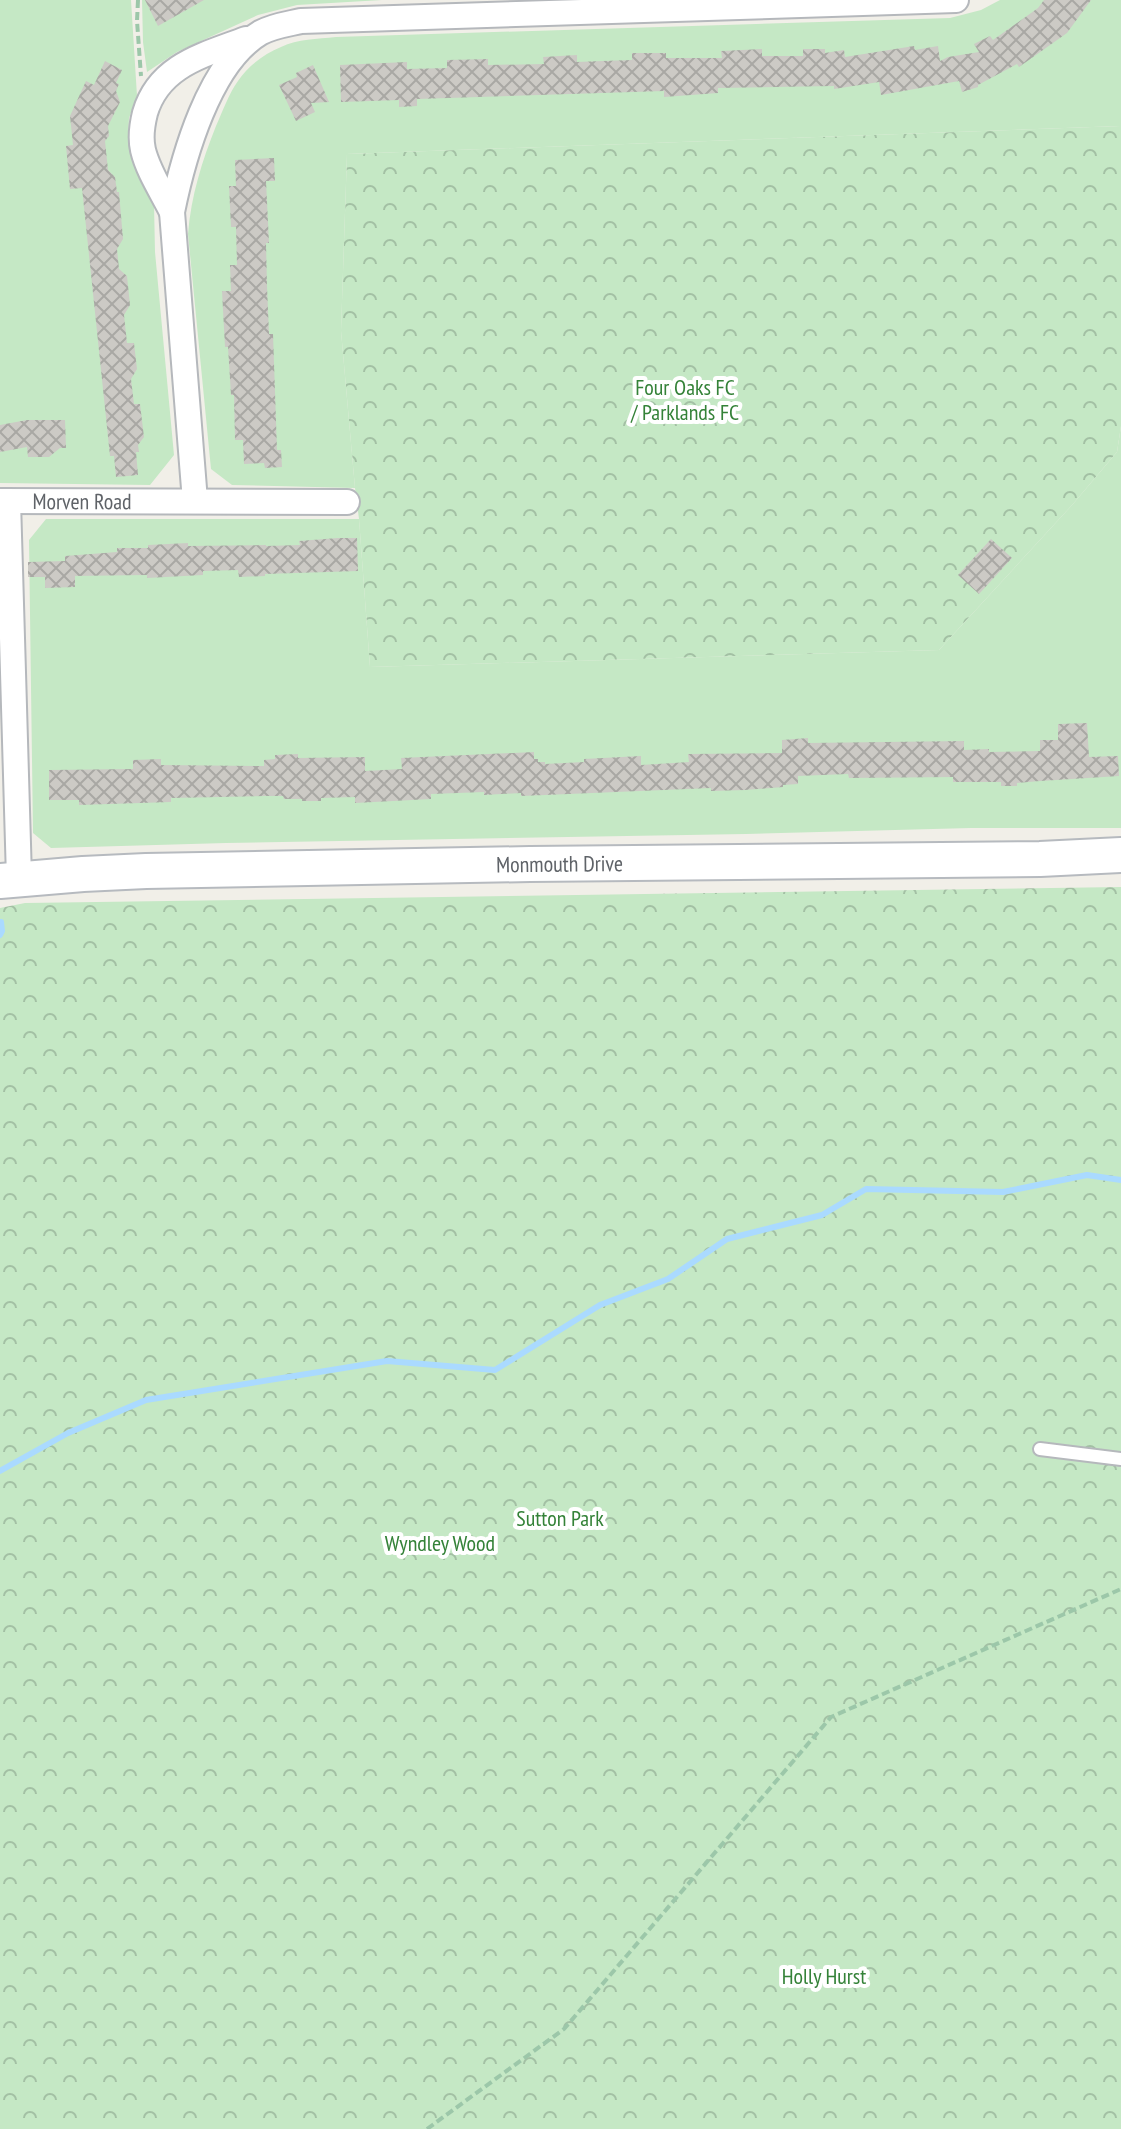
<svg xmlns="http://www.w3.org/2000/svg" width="1121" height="2129" font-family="'PT Sans Narrow',sans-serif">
	<defs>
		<pattern id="forest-crowns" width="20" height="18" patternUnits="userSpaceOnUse" patternTransform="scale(2)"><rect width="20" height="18" fill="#c5e8c5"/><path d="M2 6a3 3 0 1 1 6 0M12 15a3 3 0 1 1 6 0" fill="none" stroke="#a3c0a4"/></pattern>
		<pattern id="building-cross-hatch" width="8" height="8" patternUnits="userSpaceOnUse" patternTransform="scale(2)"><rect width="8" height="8" fill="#cccac5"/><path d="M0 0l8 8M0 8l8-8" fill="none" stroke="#a9a8a4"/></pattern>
	</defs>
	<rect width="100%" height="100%" fill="#f1efe8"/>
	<g fill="url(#forest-crowns)">
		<path d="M 1121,126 L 1121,426 L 1117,452 L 1073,504 L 939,650 L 370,667 L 359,519 L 355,488 L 341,331 L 347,154 Z"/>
		<path d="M 1121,887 L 1121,2129 L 0,2129 L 0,908 L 25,903 Z"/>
	</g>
	<g fill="#c5e8c5">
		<path d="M 0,0 L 131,0 L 137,96 L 129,118 L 128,138 L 137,172 L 154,204 L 155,252 L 174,455 L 150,485 L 0,483 Z"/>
		<path d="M 142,0 L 382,0 L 297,5 L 258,15 L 177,52 L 147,72 L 143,42 Z"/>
		<path d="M 1000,0 L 1121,0 L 1121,126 L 347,154 L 341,331 L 355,488 L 232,485 L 211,469 L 188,234 C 191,196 202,161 216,126 C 223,111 228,95 238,81 C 248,66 264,54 281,47 C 298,39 317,39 336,37 L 950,18 L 981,10 Z"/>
		<path d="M 1121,426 L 1121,828 L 971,828 L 746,834 L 226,843 L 51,848 L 33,833 L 29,540 L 46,519 L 359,519 L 370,667 L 939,650 L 1073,504 L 1117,452 Z"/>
	</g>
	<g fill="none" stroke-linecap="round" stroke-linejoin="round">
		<g stroke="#aadaff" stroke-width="6">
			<path d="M 0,935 L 2,931 L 1,922"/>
			<path d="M 0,1471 L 68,1433 L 146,1400 L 387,1361 L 495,1370 L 600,1305 L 668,1279 L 727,1239 L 822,1215 L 866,1189 L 1003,1192 L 1087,1175 L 1121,1180"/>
		</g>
	</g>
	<g fill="url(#building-cross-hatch)">
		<path d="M 145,0 L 204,0 L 158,26 Z"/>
		<path d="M 1044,0 L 1091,0 L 1067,33 L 1019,67 L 1017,64 L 978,85 L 978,87 L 962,92 L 959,81 L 881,95 L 879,82 L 834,89 L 834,86 L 718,88 L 718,93 L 664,97 L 664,91 L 417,99 L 417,106 L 399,107 L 399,100 L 341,102 L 340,65 L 407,62 L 407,69 L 447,68 L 447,60 L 488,59 L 488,65 L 544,64 L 543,57 L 577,55 L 577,62 L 602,61 L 632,60 L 632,53 L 666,53 L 666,58 L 722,58 L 721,51 L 762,49 L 762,56 L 803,56 L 803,49 L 825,49 L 825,53 L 844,50 L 845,57 L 914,46 L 915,50 L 938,46 L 940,61 L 948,57 L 979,52 L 974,44 L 990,36 L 993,40 L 1038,8 Z"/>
		<path d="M 105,61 L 122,70 L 116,83 L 119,84 L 116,91 L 120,102 L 108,126 L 109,136 L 105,141 L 108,170 L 115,177 L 117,192 L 119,192 L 123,239 L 117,249 L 119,269 L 127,276 L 130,305 L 124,315 L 127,343 L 134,343 L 137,369 L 131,379 L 134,404 L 140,404 L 144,437 L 138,445 L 139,452 L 136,452 L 138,475 L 116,477 L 114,456 L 110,456 L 82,188 L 70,189 L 66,146 L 73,145 L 70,116 L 86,81 L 94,85 Z"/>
		<path d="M 313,65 L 329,102 L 311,103 L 315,112 L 296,121 L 279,85 L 297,77 L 296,73 Z"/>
		<path d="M 274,158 L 275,181 L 266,181 L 269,243 L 266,243 L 267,286 L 269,334 L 273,334 L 277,450 L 281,450 L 282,467 L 265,468 L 264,463 L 244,464 L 243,440 L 235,440 L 234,395 L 231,395 L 228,347 L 225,347 L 222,291 L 231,291 L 230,265 L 237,265 L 236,227 L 231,227 L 229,186 L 236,186 L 235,160 Z"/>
		<path d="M 27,420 L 65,420 L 66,448 L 60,448 L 49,457 L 28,457 L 27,447 L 0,452 L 0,425 Z"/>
		<path d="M 338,538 L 357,538 L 358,571 L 265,574 L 265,576 L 239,577 L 238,570 L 203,571 L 203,575 L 147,578 L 147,575 L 75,576 L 75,587 L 45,588 L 45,577 L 28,577 L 28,562 L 65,561 L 65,556 L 117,552 L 117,548 L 148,548 L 148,545 L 188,543 L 188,546 L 266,545 L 266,546 L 300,545 L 299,541 Z"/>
		<path d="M 991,539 L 1012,558 L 979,594 L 958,575 Z"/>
		<path d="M 1087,723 L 1089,757 L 1118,756 L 1119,776 L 1040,781 L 1017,783 L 1017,786 L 1001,786 L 1001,782 L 953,782 L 953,777 L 849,778 L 848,774 L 798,776 L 798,784 L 783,785 L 783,787 L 745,790 L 711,791 L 711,788 L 521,796 L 521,793 L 484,795 L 484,792 L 431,794 L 431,799 L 355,803 L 355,797 L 321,798 L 321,801 L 302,801 L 302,799 L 284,799 L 283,796 L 265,796 L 171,798 L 171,802 L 79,805 L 79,800 L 49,800 L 49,770 L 133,769 L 133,760 L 161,759 L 161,765 L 264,766 L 264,760 L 275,759 L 275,755 L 298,754 L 298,758 L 365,757 L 365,771 L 402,769 L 401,758 L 534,752 L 534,759 L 538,759 L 538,762 L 545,762 L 545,764 L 584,762 L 584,759 L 641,756 L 641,765 L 689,762 L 688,754 L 782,753 L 782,740 L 808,738 L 808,743 L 964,741 L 964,750 L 989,749 L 989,752 L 1040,751 L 1040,740 L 1058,740 L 1058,724 Z"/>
	</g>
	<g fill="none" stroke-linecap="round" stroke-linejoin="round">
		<g stroke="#b5b8bc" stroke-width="16">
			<path id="lane" d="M 1040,1449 L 1121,1459"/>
		</g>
		<g stroke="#b5b8bc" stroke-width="28">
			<g id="street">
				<path d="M 172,212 C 162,192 148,171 143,150 C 140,137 142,125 145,113 C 159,65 204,55 246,39"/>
				<path id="s1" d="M 0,501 L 347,502"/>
				<path d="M 8,501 L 19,878"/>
				<path d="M 195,501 L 172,212 C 183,158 209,63 260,33 C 272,26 288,24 301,21 L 956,0"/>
			</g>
		</g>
		<g stroke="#b6babf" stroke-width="38">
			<g id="secondary">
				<path id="s2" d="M 0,881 L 83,874 L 146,871 L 530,864 L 1040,859 L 1121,855"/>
			</g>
		</g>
		<g stroke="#9cc7a9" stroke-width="4" stroke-dasharray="8 4" stroke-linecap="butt">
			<path d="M 138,0 L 137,21 L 141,76"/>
			<path d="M 427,2129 L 564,2029 L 831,1717 L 1121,1589"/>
		</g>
		<use href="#lane" stroke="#fff" stroke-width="12"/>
		<use href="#street" stroke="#fff" stroke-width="24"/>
		<use href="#secondary" stroke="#fff" stroke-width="34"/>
	</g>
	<g text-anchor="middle" stroke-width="8" stroke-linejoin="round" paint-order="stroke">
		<g font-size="22" fill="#348238" stroke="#fff">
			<text x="685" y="395">Four Oaks FC<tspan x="685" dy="25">/ Parklands FC</tspan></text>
			<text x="560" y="1526">Sutton Park</text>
			<text x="440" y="1551">Wyndley Wood</text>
			<text x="824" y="1984">Holly Hurst</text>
		</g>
		<g font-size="22" fill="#5f6368" stroke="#fff">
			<text dy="8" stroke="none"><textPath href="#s1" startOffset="82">Morven Road</textPath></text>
			<text dy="8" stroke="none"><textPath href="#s2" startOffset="560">Monmouth Drive</textPath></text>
		</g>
	</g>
</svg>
